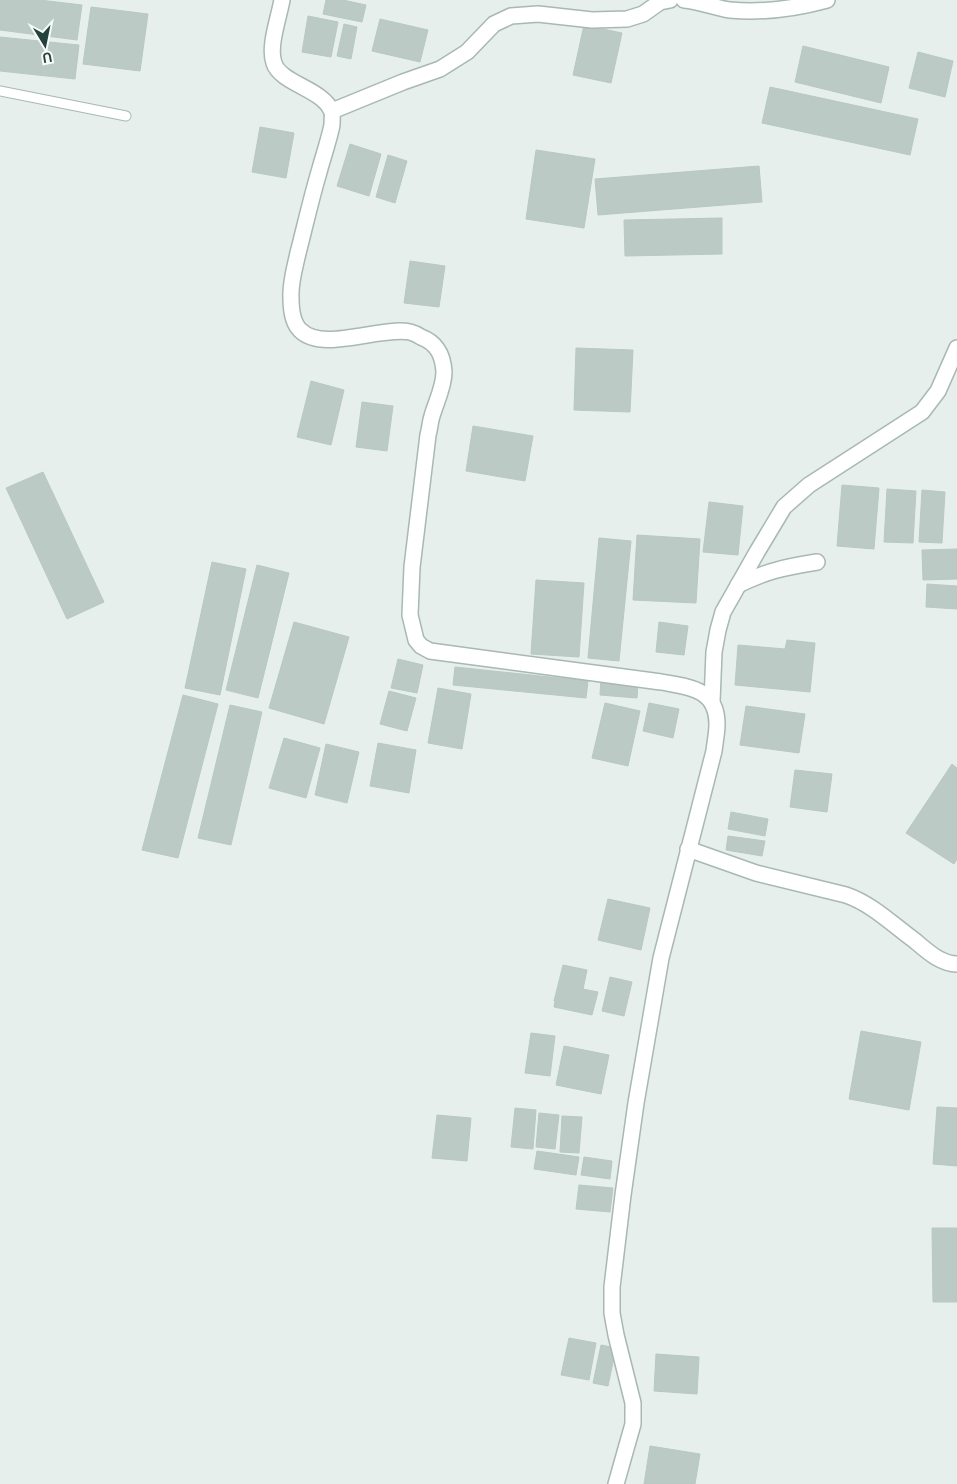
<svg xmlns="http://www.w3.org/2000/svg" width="957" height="1484" font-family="Ubuntu,sans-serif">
	<rect width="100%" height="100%" fill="#e6efeb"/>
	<g fill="#bbcac4" stroke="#b8c9c2">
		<path d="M 0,0 L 40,0 L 82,5 L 77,40 L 0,30 Z"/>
		<path d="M 326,0 L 343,0 L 366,5 L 362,22 L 323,14 Z"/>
		<path d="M 91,7 L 148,14 L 140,71 L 83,64 Z"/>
		<path d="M 308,16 L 338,22 L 331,57 L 302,52 Z"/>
		<path d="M 380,19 L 428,30 L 420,62 L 372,51 Z"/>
		<path d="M 344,24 L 357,27 L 351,59 L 337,56 Z"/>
		<path d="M 584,25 L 622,33 L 611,83 L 573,75 Z"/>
		<path d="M 0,37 L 79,45 L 75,79 L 0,71 Z"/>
		<path d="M 803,46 L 889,67 L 881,103 L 795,82 Z"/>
		<path d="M 918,52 L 953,61 L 945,97 L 909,88 Z"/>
		<path d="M 770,87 L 918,119 L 910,155 L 762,123 Z"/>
		<path d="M 260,127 L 294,133 L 286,178 L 252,172 Z"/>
		<path d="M 350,144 L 381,154 L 369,196 L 337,186 Z"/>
		<path d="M 536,150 L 595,159 L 584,228 L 526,219 Z"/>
		<path d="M 388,155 L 407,161 L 395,203 L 376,197 Z"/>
		<path d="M 759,166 L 762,202 L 598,215 L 595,179 Z"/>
		<path d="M 722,218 L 722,254 L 625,256 L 624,220 Z"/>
		<path d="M 410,261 L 445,266 L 439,307 L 404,303 Z"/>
		<path d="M 576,348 L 633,350 L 630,412 L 574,410 Z"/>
		<path d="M 311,381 L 344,390 L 331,445 L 297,437 Z"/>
		<path d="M 362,402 L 393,406 L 387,451 L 356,447 Z"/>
		<path d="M 473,426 L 533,436 L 525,481 L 466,471 Z"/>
		<path d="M 43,472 L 104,602 L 67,619 L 6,488 Z"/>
		<path d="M 842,485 L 879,488 L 874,549 L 837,546 Z"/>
		<path d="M 887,489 L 916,491 L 913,543 L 884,542 Z"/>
		<path d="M 922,490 L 945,492 L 942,543 L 919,542 Z"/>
		<path d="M 709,502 L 743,506 L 738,555 L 703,552 Z"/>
		<path d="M 637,535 L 700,539 L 696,603 L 633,600 Z"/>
		<path d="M 599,538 L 631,541 L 619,661 L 588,658 Z"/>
		<path d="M 957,549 L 957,579 L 923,580 L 922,550 Z"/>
		<path d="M 212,562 L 246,569 L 220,695 L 185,688 Z"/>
		<path d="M 257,565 L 289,573 L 258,698 L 226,690 Z"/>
		<path d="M 536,580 L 584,583 L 579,657 L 531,654 Z"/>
		<path d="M 927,584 L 957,586 L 957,609 L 926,607 Z"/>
		<path d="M 294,622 L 349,637 L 324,724 L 269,708 Z"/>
		<path d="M 659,622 L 688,626 L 684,655 L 656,652 Z"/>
		<path d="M 787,640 L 815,643 L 810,692 L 735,685 L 738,645 L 785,649 Z"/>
		<path d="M 398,659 L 423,665 L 417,693 L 391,688 Z"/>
		<path d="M 455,667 L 588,681 L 586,698 L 453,685 Z"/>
		<path d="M 601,678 L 638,681 L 637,698 L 600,695 Z"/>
		<path d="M 438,688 L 471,694 L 462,749 L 428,743 Z"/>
		<path d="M 389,691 L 416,698 L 407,731 L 380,724 Z"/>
		<path d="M 183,695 L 218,704 L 178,858 L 142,850 Z"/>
		<path d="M 605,703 L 640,711 L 628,766 L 592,758 Z"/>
		<path d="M 649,703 L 679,709 L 673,738 L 643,731 Z"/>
		<path d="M 230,705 L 262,712 L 231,845 L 198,838 Z"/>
		<path d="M 746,706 L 805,714 L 799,753 L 740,745 Z"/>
		<path d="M 284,738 L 320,748 L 306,798 L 269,788 Z"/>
		<path d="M 378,743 L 416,750 L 409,793 L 370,786 Z"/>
		<path d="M 326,744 L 359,752 L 347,803 L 315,795 Z"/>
		<path d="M 952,764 L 957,768 L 957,859 L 954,864 L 906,833 Z"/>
		<path d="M 795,770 L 832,774 L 827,812 L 790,807 Z"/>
		<path d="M 731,812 L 768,819 L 765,836 L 728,829 Z"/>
		<path d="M 728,836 L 765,841 L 762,856 L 726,850 Z"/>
		<path d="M 608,899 L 650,908 L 641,950 L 598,940 Z"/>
		<path d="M 563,965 L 587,970 L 583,989 L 598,992 L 592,1015 L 554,1007 L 555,1001 L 554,1001 Z"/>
		<path d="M 610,977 L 632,982 L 624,1016 L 602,1011 Z"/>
		<path d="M 861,1031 L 921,1042 L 909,1110 L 849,1099 Z"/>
		<path d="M 531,1033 L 555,1036 L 550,1076 L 525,1073 Z"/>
		<path d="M 564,1046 L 609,1055 L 601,1094 L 556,1085 Z"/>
		<path d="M 937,1107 L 957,1108 L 957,1166 L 933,1164 Z"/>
		<path d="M 515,1108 L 536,1110 L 533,1149 L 511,1147 Z"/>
		<path d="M 539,1113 L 559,1115 L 555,1149 L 536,1147 Z"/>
		<path d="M 437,1115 L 471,1118 L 467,1161 L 432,1158 Z"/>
		<path d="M 562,1116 L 582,1117 L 579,1153 L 560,1152 Z"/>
		<path d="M 537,1151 L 579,1157 L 576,1175 L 534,1169 Z"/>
		<path d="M 584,1157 L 612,1161 L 610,1179 L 581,1175 Z"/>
		<path d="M 579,1185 L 613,1188 L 610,1212 L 576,1209 Z"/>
		<path d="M 932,1228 L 957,1228 L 957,1302 L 933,1302 Z"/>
		<path d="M 569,1338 L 596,1343 L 589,1380 L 561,1375 Z"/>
		<path d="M 601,1345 L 616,1348 L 608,1386 L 593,1383 Z"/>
		<path d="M 656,1354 L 699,1357 L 697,1394 L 654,1391 Z"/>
		<path d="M 650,1446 L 700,1454 L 695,1484 L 644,1484 Z"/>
	</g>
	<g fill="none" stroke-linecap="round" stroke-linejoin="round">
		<g stroke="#a8b8b2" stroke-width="11">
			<path id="service" d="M 0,91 L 126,116"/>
		</g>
		<g stroke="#a8b8b2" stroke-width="18">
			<g id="minor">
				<path d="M 282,0 C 279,17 268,47 274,63 C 280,83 322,89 331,110 C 333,113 332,120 332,125 C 329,140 323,157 319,172 C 311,199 305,226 298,253 C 295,267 290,283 291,298 C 291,308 292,322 300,330 C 322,353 381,326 410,332 C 414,333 418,335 421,337 C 437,343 443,355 444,372 C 444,387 436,402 432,416 C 430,422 430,428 428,435 L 412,567 L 410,615 L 416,640 L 421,646 L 430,651 L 661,682 C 688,687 717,688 717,724 C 717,733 715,742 714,751 L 661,958 L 636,1103 L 623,1195 L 612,1287 L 612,1313 L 616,1335 L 633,1403 L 633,1424 L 616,1484"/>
				<path d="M 684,0 C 700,1 714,8 730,10 C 763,13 794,9 827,0"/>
				<path d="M 332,111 L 403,82 L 440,69 L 467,52 L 494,24 L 511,16 L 538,14 L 592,20 L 627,19 L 643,14 L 660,2 L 670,0"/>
				<path d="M 738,585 C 766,571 786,567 817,562"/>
				<path d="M 712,701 L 714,652 L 718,630 L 723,612 L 757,552 L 784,507 L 809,485 L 922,412 L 938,391 L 957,348"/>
				<path d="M 688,849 L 756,873 L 846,895 C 872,904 892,924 914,940 C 926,950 940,964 957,964"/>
			</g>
		</g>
		<use href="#service" stroke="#fff" stroke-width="9"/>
		<use href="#minor" stroke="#fff" stroke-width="15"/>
	</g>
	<g transform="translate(45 45) rotate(170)" stroke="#f7fbf9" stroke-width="4" paint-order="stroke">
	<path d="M0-4L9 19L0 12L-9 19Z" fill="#24423a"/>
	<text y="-8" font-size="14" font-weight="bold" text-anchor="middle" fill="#24423a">U</text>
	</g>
</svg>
